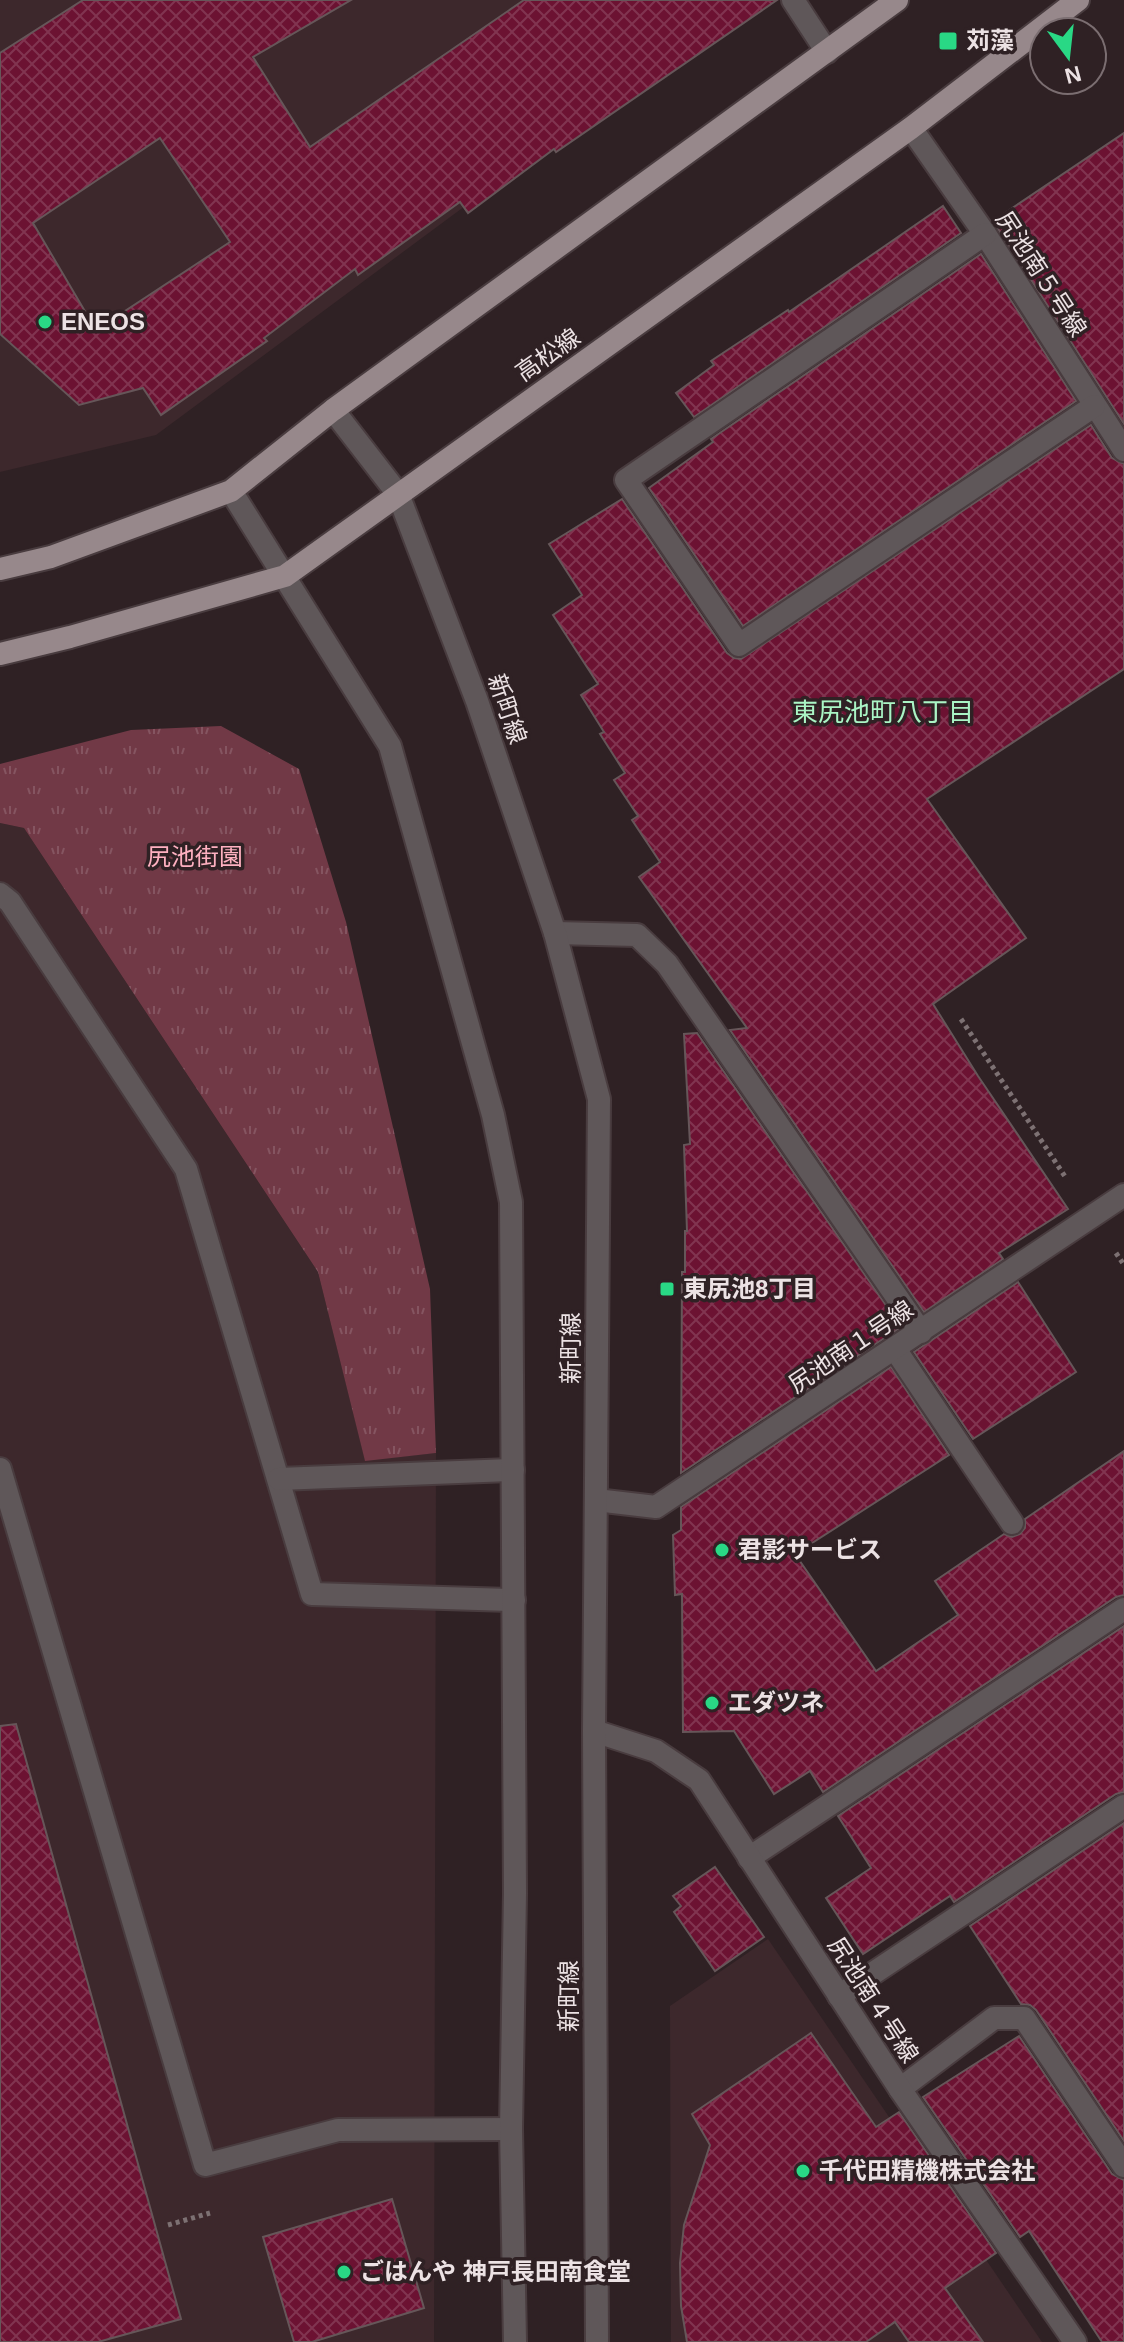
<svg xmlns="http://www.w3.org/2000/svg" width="1124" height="2342" font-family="Arial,'Noto Sans JP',sans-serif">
	<defs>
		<pattern id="park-tufts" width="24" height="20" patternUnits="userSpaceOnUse" patternTransform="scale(2)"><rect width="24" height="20" fill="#713946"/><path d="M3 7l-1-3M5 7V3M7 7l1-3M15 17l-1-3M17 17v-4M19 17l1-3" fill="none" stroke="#855561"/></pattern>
		<pattern id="building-cross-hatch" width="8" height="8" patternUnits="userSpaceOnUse" patternTransform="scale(2)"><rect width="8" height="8" fill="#6c1232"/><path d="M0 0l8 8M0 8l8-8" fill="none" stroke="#813450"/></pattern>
	</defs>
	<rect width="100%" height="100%" fill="#2f2124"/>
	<g fill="#3d282c">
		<path d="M 0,0 L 738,0 L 739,3 L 156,435 L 0,472 Z"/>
		<path d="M 0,823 L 24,828 L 318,1272 L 365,1460 L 436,1453 L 434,2342 L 0,2342 Z"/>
		<path d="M 768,1939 L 1042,2342 L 671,2342 L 670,2006 Z"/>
	</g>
	<path fill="url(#park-tufts)" d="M 221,726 L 299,769 L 346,922 L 430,1289 L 436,1453 L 365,1461 L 318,1272 L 24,828 L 0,823 L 0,764 L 131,730 Z"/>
	<g fill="url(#building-cross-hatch)" stroke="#665659" stroke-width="2" fill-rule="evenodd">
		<path d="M 83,0 L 351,0 L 253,57 L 310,147 L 524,0 L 777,0 L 556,152 L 554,149 L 468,213 L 460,202 L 358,275 L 355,269 L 264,338 L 267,341 L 161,415 L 143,388 L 79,405 L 0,334 L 0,53 ZM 160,138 L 230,242 L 96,330 L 33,223 Z"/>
		<path d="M 1124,133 L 1124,424 L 993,221 Z"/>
		<path d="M 943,206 L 961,233 L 694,417 L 676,393 L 714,365 L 711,361 L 788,310 L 789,312 Z"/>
		<path d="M 981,254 L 1076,401 L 743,626 L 649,488 L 713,442 L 711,439 Z"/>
		<path d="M 1091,425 L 1112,458 L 1124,464 L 1124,669 L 927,799 L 1026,938 L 933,1004 L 978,1076 L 1068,1209 L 999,1253 L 1003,1259 L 924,1312 L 730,1030 L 747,1028 L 639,877 L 660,862 L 632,820 L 638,816 L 614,780 L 625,773 L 600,734 L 604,732 L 581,695 L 598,684 L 553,615 L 582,595 L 549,544 L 622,499 L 727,653 L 734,658 L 741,659 Z"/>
		<path d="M 697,1033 L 901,1327 L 681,1473 L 682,1272 L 685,1272 L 685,1231 L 687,1231 L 684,1145 L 690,1144 L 684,1034 Z"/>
		<path d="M 1018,1282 L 1076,1372 L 973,1439 L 914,1352 Z"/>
		<path d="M 891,1367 L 949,1455 L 795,1554 L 876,1671 L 958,1615 L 935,1581 L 1004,1534 L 1012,1537 L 1020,1534 L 1025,1528 L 1025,1519 L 1124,1451 L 1124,1595 L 1116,1597 L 823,1792 L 810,1771 L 774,1794 L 734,1731 L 683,1732 L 682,1594 L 675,1595 L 673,1535 L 681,1530 L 681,1507 Z"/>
		<path d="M 1124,1626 L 1124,1792 L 1116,1794 L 954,1902 L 950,1896 L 863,1954 L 826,1898 L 871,1868 L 838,1816 Z"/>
		<path d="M 16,1724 L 181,2319 L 98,2342 L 0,2342 L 0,1726 Z"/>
		<path d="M 1124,1823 L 1124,2141 L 1036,2010 L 1030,2005 L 1021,2004 L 970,1926 Z"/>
		<path d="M 715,1867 L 764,1937 L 715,1971 L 674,1912 L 681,1906 L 673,1896 Z"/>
		<path d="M 811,2033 L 876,2127 L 899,2112 L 996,2253 L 945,2288 L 983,2342 L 909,2342 L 895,2322 L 866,2342 L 687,2342 L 681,2306 L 680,2263 L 684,2225 L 710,2145 L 692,2114 Z"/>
		<path d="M 1019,2036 L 1112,2174 L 1124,2180 L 1124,2342 L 1102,2342 L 1029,2231 L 1020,2237 L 923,2097 Z"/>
		<path d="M 392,2199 L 424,2308 L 312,2342 L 294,2342 L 263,2237 Z"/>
	</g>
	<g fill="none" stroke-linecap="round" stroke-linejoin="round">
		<g stroke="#493c3f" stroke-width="26">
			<g id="service">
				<path d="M 0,894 L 10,902 L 186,1169 L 312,1594 L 514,1600"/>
				<path d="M 555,933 L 637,935 L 667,964 L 921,1332"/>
				<path d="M 895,1349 L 1012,1523"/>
				<path d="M 0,1469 L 205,2165 L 338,2130 L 511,2129"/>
				<path d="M 279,1479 L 513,1470"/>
				<path d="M 749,1858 L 1124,1609"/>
				<path d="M 839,1996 L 1124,1806"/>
				<path d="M 900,2089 L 994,2018 L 1024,2018 L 1124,2166"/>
			</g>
		</g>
		<g stroke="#493c3f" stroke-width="26">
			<g id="minor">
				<path d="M 793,0 L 827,52"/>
				<path d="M 911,128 L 985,234 L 1124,450"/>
				<path d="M 985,234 L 626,480 L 739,645 L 1094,406"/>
				<path d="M 596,1500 L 656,1507 L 1124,1195"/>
				<path d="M 594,1731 L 656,1751 L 699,1780 L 900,2089 L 1075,2342"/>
			</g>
		</g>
		<g stroke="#493c3f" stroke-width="26">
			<g id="tertiary">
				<path d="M 333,410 L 398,494 L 477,701 L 555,933 L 599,1099 L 594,1731 L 597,2342"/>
				<path d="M 231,491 L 390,746 L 493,1115 L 511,1202 L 515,1893 L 511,2129 L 515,2342"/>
			</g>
		</g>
		<g stroke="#493c3f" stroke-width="26">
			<g id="primary">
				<path d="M 0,569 L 51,557 L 231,491 L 333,410 L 897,0"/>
				<path d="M 0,654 L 70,637 L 285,576 L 911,128 L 1078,0"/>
			</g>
		</g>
		<g stroke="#7d7173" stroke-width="5" stroke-dasharray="4 4" stroke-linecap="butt">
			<path d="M 961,1019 L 1066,1178"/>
			<path d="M 1116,1253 L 1124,1265"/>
			<path d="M 168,2225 L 210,2213"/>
		</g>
		<use href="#service" stroke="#5f5759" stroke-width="22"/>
		<use href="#minor" stroke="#5f5759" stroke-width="22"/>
		<use href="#tertiary" stroke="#5f5759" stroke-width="22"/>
		<use href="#primary" stroke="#97888b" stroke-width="22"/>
	</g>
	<g fill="#29d885" stroke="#2f2124" stroke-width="3">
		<rect x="938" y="31" width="20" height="20" rx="4"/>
		<circle cx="45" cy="322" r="8"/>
		<rect x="659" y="1281" width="16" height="16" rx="4"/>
		<circle cx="722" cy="1550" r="8"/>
		<circle cx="712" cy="1703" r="8"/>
		<circle cx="803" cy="2171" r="8"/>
		<circle cx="344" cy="2272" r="8"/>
	</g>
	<g text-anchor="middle" stroke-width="7" stroke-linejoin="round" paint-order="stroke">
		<g font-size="24" font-weight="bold" fill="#ece2e4" stroke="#2f2124" text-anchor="start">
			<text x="966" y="49">苅藻</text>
			<text x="61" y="330">ENEOS</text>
			<text x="683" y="1297">東尻池8丁目</text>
			<text x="738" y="1558">君影サービス</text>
			<text x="728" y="1711">エダツネ</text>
			<text x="819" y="2179">千代田精機株式会社</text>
			<text x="360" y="2280">ごはんや 神戸長田南食堂</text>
		</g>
		<g font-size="24" fill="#ece2e4" stroke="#2f2124">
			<text transform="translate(1041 274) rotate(57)" y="8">尻池南５号線</text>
			<text transform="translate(548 355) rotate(-35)" y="8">高松線</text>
			<text transform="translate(507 709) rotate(71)" y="8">新町線</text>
			<text transform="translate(851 1347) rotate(-34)" y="8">尻池南１号線</text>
			<text transform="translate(571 1348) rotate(-90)" y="8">新町線</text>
			<text transform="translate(569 1996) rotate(-90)" y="8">新町線</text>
			<text transform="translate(873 2000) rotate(57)" y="8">尻池南４号線</text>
		</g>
		<g font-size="24" fill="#feb0c0" stroke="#2f2124">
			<text x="195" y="865">尻池街園</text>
		</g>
		<g font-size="26" fill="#aaf5c5" stroke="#2f2124">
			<text x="883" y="721">東尻池町八丁目</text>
		</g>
	</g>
	<g transform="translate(1068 56) rotate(165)"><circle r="38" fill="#2f2124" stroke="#7b6e71" stroke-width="2"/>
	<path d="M0-6L14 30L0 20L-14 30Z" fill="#29d885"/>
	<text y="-12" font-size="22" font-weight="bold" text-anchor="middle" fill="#ece2e4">N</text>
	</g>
</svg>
